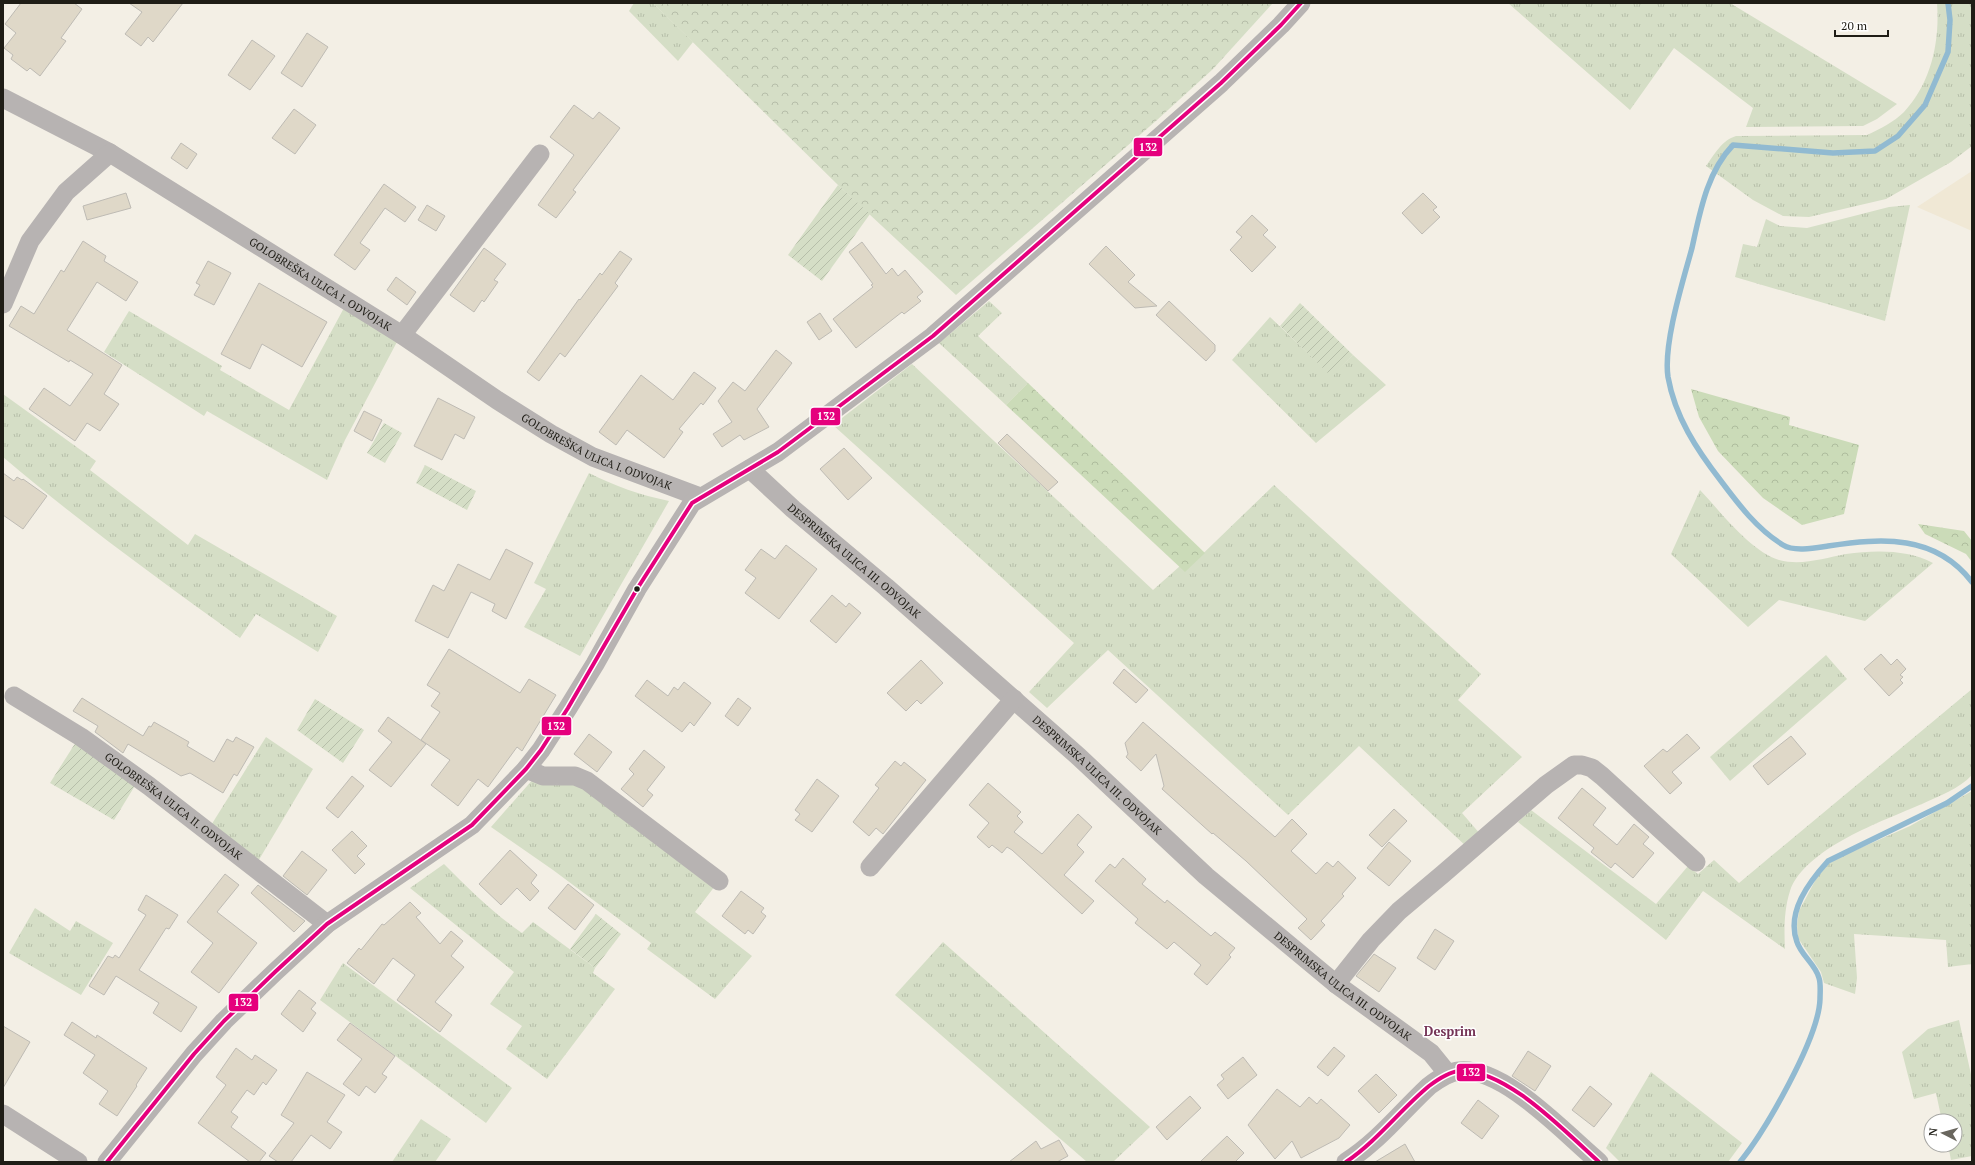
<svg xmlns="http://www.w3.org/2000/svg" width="1975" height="1165" font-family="'PT Serif',serif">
	<defs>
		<pattern id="grass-tufts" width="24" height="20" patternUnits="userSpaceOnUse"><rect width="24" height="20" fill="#d5dec6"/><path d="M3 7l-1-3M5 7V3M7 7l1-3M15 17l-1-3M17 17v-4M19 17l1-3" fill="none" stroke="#b6bea9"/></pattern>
		<pattern id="forest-crowns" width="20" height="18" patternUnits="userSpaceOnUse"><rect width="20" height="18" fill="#cbdbb8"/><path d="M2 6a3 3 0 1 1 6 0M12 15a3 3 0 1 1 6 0" fill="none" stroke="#aebc9d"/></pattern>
		<pattern id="park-crowns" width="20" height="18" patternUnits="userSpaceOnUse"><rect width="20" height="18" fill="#d5dec6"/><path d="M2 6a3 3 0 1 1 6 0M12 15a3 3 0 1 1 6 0" fill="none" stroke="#b6bea9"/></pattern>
		<pattern id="garden-furrows" width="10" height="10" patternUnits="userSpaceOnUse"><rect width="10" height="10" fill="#d5dec6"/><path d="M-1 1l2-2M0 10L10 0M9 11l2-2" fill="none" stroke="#b6bea9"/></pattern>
	</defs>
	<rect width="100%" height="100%" fill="#f3efe5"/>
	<path fill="#f0e8d5" d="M 1972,171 L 1972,231 L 1917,207 Z"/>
	<g fill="url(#grass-tufts)">
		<path d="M 634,3 L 653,3 L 693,42 L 678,61 L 629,11 Z"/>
		<path d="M 1508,3 L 1730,3 L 1897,104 L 1877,119 L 1863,126 L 1746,127 L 1753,108 L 1674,48 L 1630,110 Z"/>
		<path d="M 1937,3 L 1972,3 L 1972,146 L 1951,162 L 1886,199 L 1809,217 L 1783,216 L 1753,200 L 1706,166 C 1714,155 1722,140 1736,136 L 1867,135 C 1880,129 1894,122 1904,112 C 1931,83 1940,42 1937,3 Z"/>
		<path d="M 1910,205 L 1885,321 L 1735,277 L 1743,244 L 1757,247 L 1766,219 L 1780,226 L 1807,228 L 1889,207 Z"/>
		<path d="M 989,301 L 1002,313 L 978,336 L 1028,383 L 1006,405 L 939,343 Z"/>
		<path d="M 345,306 L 398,340 L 345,440 L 327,480 L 207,411 L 204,416 L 104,352 L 129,311 L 222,366 L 220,370 L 289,410 Z"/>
		<path d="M 1270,317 L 1332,376 L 1353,355 L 1386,385 L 1316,443 L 1232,360 Z"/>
		<path d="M 912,364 L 1153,590 L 1180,566 L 1185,571 L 1274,485 L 1481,674 L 1458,700 L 1522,757 L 1462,813 L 1481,835 L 1468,848 L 1359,746 L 1288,815 L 1108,650 L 1047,708 L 1029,692 L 1074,643 L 833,425 Z"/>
		<path d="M 3,394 L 96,461 L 90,470 L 188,545 L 195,534 L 337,616 L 318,652 L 256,614 L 240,638 C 160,580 79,522 3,457 Z"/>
		<path d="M 589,473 C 615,486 640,495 669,501 L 580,656 L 524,627 L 546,589 L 534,583 Z"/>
		<path d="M 1700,490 C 1720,511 1750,551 1779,560 C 1802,566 1824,558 1846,554 C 1874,550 1907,549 1933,563 L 1865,621 L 1779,600 L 1748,627 L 1671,554 Z"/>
		<path d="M 1826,655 L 1847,679 L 1730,781 L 1710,757 Z"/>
		<path d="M 1972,689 L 1972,775 C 1959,789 1939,796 1922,804 C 1883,821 1805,848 1790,891 C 1784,910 1784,929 1785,949 L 1703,891 L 1666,940 L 1518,822 L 1531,810 L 1656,904 L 1688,866 L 1698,874 L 1714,860 L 1739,883 Z"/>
		<path d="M 266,737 L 313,769 L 257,863 L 210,827 Z"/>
		<path d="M 534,778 L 572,779 L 715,886 L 695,912 L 752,956 L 715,999 L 647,949 L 651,943 L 553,870 L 491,827 Z"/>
		<path d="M 1972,791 L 1972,964 L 1948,967 L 1946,940 L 1854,934 L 1857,978 L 1855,994 L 1824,983 L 1821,972 L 1798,938 L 1797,925 L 1799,911 L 1816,879 L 1828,864 L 1849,853 L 1910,826 Z"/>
		<path d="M 444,864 C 469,889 493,913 522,933 L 533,922 L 595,968 L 593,973 L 615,989 L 547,1079 L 506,1049 L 522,1026 L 490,1004 L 514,972 L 410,888 Z"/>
		<path d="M 35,908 L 70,931 L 76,921 L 113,943 L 81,995 L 9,953 Z"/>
		<path d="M 943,942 L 1150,1127 L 1113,1162 L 1087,1162 L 895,995 Z"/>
		<path d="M 343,963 L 512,1088 L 486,1123 L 320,1000 Z"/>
		<path d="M 1959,1020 L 1972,1079 L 1972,1156 L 1951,1160 L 1948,1145 L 1955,1145 L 1955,1121 L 1942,1121 L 1936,1093 L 1914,1099 L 1902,1052 L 1928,1029 Z"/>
		<path d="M 1651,1072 L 1742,1143 L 1728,1162 L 1620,1162 L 1606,1148 Z"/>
		<path d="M 421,1119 L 451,1139 L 435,1162 L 392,1162 Z"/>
	</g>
	<g fill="url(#forest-crowns)">
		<path d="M 1028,383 L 1205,553 L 1185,572 L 1006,405 Z"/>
		<path d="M 1691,389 L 1790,417 L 1789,425 L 1859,445 L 1844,514 L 1802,525 L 1763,498 L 1718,451 L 1699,417 Z"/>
		<path d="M 1918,524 L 1964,531 L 1972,541 L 1972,562 L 1966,554 L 1925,534 Z"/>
	</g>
	<path fill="url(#park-crowns)" d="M 653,3 L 1273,3 L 1213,69 L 1157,120 L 956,295 L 838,185 Z"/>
	<g fill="url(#garden-furrows)">
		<path d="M 838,185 L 870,214 L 822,281 L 788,255 Z"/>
		<path d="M 1300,303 L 1353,355 L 1332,377 L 1280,326 Z"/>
		<path d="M 384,423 L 402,433 L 385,463 L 367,453 Z"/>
		<path d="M 425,465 L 476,491 L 467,510 L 416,483 Z"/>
		<path d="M 315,699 L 364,730 L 343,763 L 297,730 Z"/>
		<path d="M 76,742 L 136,784 L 114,820 L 50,783 Z"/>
		<path d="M 596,914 L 621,934 L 595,968 L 570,949 Z"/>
	</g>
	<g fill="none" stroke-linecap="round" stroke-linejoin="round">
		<g stroke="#91bad1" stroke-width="5.5">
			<path d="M 1948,3 L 1950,20 L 1948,52 L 1925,105 L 1898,136 L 1875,151 L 1833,153 L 1733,145 C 1707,172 1700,212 1692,248 C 1683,281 1663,344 1668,377 C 1675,417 1697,450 1721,481 C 1739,505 1757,529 1783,545 C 1794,552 1815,548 1828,546 C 1882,538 1935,534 1972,582"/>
			<path d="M 1740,1162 C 1765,1131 1819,1038 1820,999 C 1820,993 1821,984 1819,978 C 1816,965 1801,955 1797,942 C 1786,912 1809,882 1828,861 L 1947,803 L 1972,786"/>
		</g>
	</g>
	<g fill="#dfd8c8" stroke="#bebbb4">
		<path d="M 21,3 L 74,3 L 82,9 L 61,38 L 66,41 L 40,76 L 30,68 L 27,71 L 11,59 L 13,55 L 4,48 L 16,33 L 5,24 Z"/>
		<path d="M 129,3 L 183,3 L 153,42 L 148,37 L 141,46 L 125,34 L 142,12 Z"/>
		<path d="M 307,33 L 328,47 L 302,87 L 281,73 Z"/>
		<path d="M 252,40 L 275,56 L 250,90 L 228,75 Z"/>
		<path d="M 574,105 L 593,119 L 599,112 L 620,128 L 573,190 L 576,192 L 556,218 L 538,205 L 574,155 L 550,137 Z"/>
		<path d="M 294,109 L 316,125 L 295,154 L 272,138 Z"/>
		<path d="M 181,143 L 197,154 L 187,169 L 171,158 Z"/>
		<path d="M 384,184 L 416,207 L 405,222 L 385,208 L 360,243 L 370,250 L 355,270 L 334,255 Z"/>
		<path d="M 126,193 L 131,208 L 87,220 L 83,206 Z"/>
		<path d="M 1423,193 L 1437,207 L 1433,210 L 1440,217 L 1422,234 L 1402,213 Z"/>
		<path d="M 427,205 L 445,216 L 436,231 L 418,220 Z"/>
		<path d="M 1252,215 L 1268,230 L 1263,235 L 1276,247 L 1252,272 L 1230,250 L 1242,237 L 1236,232 Z"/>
		<path d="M 83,241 L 106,256 L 104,261 L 138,282 L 126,301 L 97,282 L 67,330 L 122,365 L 104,394 L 119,404 L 100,431 L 87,423 L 75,441 L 29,409 L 44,388 L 70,406 L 93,374 L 70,360 L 69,362 L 9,326 L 21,306 L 34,314 L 61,270 L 64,272 Z"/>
		<path d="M 862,242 L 886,274 L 892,268 L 898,276 L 905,270 L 923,292 L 917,297 L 921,301 L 904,314 L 902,312 L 856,348 L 833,319 L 873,287 L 871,285 L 873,284 L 849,252 Z"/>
		<path d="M 1106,246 L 1135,275 L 1128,282 L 1157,306 L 1135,308 L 1089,264 Z"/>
		<path d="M 484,248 L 506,264 L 494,280 L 498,282 L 484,302 L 482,300 L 474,312 L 450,295 Z"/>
		<path d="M 620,251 L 632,259 L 615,283 L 618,286 L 565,357 L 560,353 L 539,381 L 527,372 L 579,299 L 580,300 L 600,273 L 602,275 Z"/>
		<path d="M 208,261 L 231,273 L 214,305 L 194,295 L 200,285 L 196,283 Z"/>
		<path d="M 396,277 L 416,292 L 407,305 L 387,290 Z"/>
		<path d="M 259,283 L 327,322 L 302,367 L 262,344 L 250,369 L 221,354 Z"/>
		<path d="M 1169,301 L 1215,345 L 1215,351 L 1206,361 L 1156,315 Z"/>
		<path d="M 820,313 L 832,331 L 819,340 L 807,322 Z"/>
		<path d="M 776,350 L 792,363 L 757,409 L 769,427 L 744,440 L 740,435 L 722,447 L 713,434 L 732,422 L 718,401 L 733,382 L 745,391 Z"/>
		<path d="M 694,372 L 716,388 L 703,405 L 701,403 L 679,429 L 683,432 L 664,458 L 627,430 L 616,445 L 599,432 L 641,375 L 673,400 Z"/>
		<path d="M 438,398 L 475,417 L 464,439 L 455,434 L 442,460 L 414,446 Z"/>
		<path d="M 364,411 L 382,420 L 372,441 L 354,431 Z"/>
		<path d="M 1007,434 L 1058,482 L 1048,491 L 998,443 Z"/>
		<path d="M 844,448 L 872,478 L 848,500 L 820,469 Z"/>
		<path d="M 3,473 L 14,481 L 17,477 L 22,480 L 23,479 L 47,496 L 23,529 L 3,515 Z"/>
		<path d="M 786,545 L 817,569 L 779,619 L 745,593 L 756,578 L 745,570 L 761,549 L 775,559 Z"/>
		<path d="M 506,549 L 533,563 L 506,619 L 492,611 L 495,604 L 471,592 L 448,638 L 415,621 L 433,585 L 444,591 L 458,564 L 490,580 Z"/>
		<path d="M 832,595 L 846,607 L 849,603 L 861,613 L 836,643 L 810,621 Z"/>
		<path d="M 449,649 L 520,693 L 529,679 L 556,695 L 522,751 L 517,747 L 488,787 L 478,779 L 458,806 L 431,785 L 450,760 L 421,740 L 440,712 L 431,706 L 440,693 L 427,685 Z"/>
		<path d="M 1881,654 L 1891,665 L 1897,659 L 1906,669 L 1900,675 L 1903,677 L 1900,680 L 1903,683 L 1889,696 L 1864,669 Z"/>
		<path d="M 921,660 L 943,683 L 921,704 L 917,700 L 906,711 L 887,693 Z"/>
		<path d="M 1124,669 L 1148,690 L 1136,703 L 1113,683 Z"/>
		<path d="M 647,680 L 668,696 L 674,687 L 678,690 L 684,682 L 711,703 L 694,726 L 690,722 L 682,732 L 635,696 Z"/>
		<path d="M 82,698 L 143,736 L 149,726 L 151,727 L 154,722 L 189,742 L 187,746 L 214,762 L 227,739 L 233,742 L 236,737 L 254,747 L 237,776 L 234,774 L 223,793 L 190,773 L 181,776 L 128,744 L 123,753 L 95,732 L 98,726 L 73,711 Z"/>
		<path d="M 738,698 L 751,708 L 738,726 L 725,716 Z"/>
		<path d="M 388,717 L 426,744 L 391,787 L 369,770 L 392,742 L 378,731 Z"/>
		<path d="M 1143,722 L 1275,837 L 1292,819 L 1307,834 L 1291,851 L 1316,874 L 1327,862 L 1333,867 L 1338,861 L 1356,878 L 1342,894 L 1344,896 L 1321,921 L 1325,925 L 1311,940 L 1298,928 L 1307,919 L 1246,861 L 1213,833 L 1212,834 L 1162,789 L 1164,786 L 1156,754 L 1141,771 L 1126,757 L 1128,754 L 1125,743 Z"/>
		<path d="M 589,734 L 612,752 L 597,772 L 574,754 Z"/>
		<path d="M 1687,734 L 1700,748 L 1672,772 L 1682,783 L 1670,794 L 1644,766 L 1663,749 L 1667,752 Z"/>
		<path d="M 1791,736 L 1806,754 L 1768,785 L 1753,766 Z"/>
		<path d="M 644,750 L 665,767 L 647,790 L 653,795 L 643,807 L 621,789 L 634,774 L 629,769 Z"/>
		<path d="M 895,761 L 901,766 L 904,762 L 926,780 L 883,834 L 876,828 L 869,836 L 853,822 L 879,788 L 875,785 Z"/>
		<path d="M 352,776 L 364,786 L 338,818 L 326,808 Z"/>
		<path d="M 817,779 L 839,796 L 812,832 L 795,820 L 800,814 L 795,810 Z"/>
		<path d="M 988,783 L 1021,812 L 1017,816 L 1023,822 L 1014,832 L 1042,854 L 1078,814 L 1092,827 L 1077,845 L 1084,852 L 1064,875 L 1094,901 L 1082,914 L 1012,850 L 1007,847 L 1002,853 L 992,845 L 989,848 L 977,837 L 989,823 L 969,805 Z"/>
		<path d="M 1582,788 L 1606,808 L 1593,825 L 1617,845 L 1634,824 L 1649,837 L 1643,844 L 1654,853 L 1633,878 L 1615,863 L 1611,868 L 1591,852 L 1594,848 L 1558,818 Z"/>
		<path d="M 1394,809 L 1407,821 L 1382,847 L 1369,835 Z"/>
		<path d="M 352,831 L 367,846 L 357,856 L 365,864 L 355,874 L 332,850 Z"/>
		<path d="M 1389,842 L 1411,861 L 1389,886 L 1367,868 Z"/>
		<path d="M 510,850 L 537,875 L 531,883 L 539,891 L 530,901 L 517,888 L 501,905 L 479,884 Z"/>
		<path d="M 302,851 L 327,870 L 307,895 L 283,876 Z"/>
		<path d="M 1123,858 L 1146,879 L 1142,884 L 1165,903 L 1167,900 L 1211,936 L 1215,932 L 1235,948 L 1229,955 L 1231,957 L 1207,985 L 1194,974 L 1201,965 L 1174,942 L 1167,949 L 1135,923 L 1138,919 L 1095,881 L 1110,864 L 1115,868 Z"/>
		<path d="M 225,874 L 239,885 L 217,912 L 257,943 L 219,993 L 191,972 L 213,943 L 187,922 Z"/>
		<path d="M 568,884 L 594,905 L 575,930 L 548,908 Z"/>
		<path d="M 258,885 L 305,921 L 294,932 L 251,893 Z"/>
		<path d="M 741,891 L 764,908 L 761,912 L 766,916 L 753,934 L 748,930 L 745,934 L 722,916 Z"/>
		<path d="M 146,895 L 178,915 L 169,929 L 166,928 L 139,970 L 197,1007 L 181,1032 L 153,1013 L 159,1003 L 116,976 L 104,995 L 89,986 L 108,956 L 113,958 L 115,955 L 119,958 L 146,915 L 138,910 Z"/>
		<path d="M 410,902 L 421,913 L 416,917 L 440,944 L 451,931 L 463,941 L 451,956 L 464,967 L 435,1002 L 452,1015 L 440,1032 L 397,1000 L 415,975 L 393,958 L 374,984 L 347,963 L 359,948 L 361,950 L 382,924 L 384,925 Z"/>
		<path d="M 1435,929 L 1454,941 L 1435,970 L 1417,958 Z"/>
		<path d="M 1374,954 L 1396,968 L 1379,992 L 1356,976 Z"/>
		<path d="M 299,990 L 316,1003 L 311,1009 L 316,1013 L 303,1032 L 281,1014 Z"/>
		<path d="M 72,1022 L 96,1038 L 97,1035 L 147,1068 L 136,1085 L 137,1086 L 117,1116 L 99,1104 L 108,1091 L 83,1073 L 95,1055 L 64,1035 Z"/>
		<path d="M 350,1023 L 395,1056 L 382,1074 L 387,1077 L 375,1093 L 366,1086 L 359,1096 L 343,1084 L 362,1059 L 337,1040 Z"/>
		<path d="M 3,1026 L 30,1042 L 3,1088 Z"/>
		<path d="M 1334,1047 L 1345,1056 L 1328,1076 L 1317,1067 Z"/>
		<path d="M 236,1048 L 252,1060 L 255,1055 L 277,1070 L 266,1085 L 263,1082 L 254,1095 L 247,1090 L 231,1112 L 238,1117 L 231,1127 L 266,1153 L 259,1162 L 250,1162 L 198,1123 L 226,1085 L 216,1077 Z"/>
		<path d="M 1528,1051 L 1551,1066 L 1535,1091 L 1512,1076 Z"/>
		<path d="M 1243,1057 L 1257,1075 L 1228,1099 L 1217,1085 L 1224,1079 L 1221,1075 Z"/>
		<path d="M 307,1072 L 345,1095 L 327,1122 L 342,1132 L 330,1149 L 311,1135 L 291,1162 L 278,1162 L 269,1156 L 294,1123 L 281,1115 Z"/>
		<path d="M 1376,1074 L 1397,1095 L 1379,1113 L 1358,1091 Z"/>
		<path d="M 1590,1086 L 1612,1104 L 1594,1127 L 1572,1110 Z"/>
		<path d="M 1277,1089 L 1300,1107 L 1309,1097 L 1317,1104 L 1321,1099 L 1350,1125 L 1339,1138 L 1301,1158 L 1292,1141 L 1275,1159 L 1248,1125 Z"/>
		<path d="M 1190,1096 L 1201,1108 L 1167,1140 L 1156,1127 Z"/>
		<path d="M 1478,1100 L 1499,1116 L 1482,1139 L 1461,1123 Z"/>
		<path d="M 1227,1136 L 1244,1153 L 1235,1162 L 1200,1162 Z"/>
		<path d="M 1059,1140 L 1068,1156 L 1057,1162 L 1009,1162 L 1036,1141 L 1041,1149 Z"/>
		<path d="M 1405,1144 L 1415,1162 L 1375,1162 Z"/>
	</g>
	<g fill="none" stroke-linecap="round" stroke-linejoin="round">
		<g stroke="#b7b3b2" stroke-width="19">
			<path d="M 3,98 L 110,153"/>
			<path id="s1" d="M 3,304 L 30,241 L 66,192 L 110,153 L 402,335 L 497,400 L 551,434 L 593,457 L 700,497"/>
			<path d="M 402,335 L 540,154"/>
			<path id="s2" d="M 750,469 L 793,509 L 886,587 L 1079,757 L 1206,876 L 1336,984 L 1431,1053 L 1448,1074"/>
			<path id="s3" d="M 14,696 L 81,737 L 149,786 L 327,924"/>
			<path d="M 526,769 L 543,776 L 575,776 L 587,781 L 719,881"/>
			<path d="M 870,867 L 1014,699"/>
			<path d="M 1336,984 L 1371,940 L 1399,911 L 1443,874 L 1546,785 L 1574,765 L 1582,765 L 1592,768 L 1602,776 L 1696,862"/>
			<path d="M 3,1114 L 78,1162"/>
			<path d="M 107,1162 L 194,1054 L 224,1021 L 275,972 L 327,924 L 472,825 L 526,769 L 541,750 L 568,708 L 595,664 L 637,589 L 692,503 L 778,452 L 933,336 L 1221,83 L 1281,25 L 1301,3"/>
			<path d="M 1346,1162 C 1379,1141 1401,1112 1429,1086 C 1437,1080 1449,1072 1459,1071 C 1504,1066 1566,1135 1599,1162"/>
		</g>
		<g stroke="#fff" stroke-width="7">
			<g id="bus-1">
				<path d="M 107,1162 L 194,1054 L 224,1021 L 275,972 L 327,924 L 472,825 L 526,769 L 541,750 L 568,708 L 637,589 L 692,503 L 778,452 L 933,336 L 1221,83 L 1281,25 L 1301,3"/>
				<path d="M 1346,1162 C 1378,1140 1400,1110 1429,1086 C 1437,1080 1449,1072 1459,1071 C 1506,1068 1565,1132 1599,1162"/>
			</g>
		</g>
		<use href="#bus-1" stroke="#e5007d" stroke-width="4"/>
	</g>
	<circle fill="#1f1d16" stroke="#fff" stroke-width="1.5" cx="637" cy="589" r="3.5"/>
	<g text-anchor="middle" stroke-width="3" stroke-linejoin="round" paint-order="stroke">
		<g font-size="11" fill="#1f1d16" stroke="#fff">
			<text dy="4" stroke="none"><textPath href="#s1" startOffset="436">GOLOBREŠKA ULICA I. ODVOJAK</textPath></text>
			<text dy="4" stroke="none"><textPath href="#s1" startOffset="760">GOLOBREŠKA ULICA I. ODVOJAK</textPath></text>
			<text dy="4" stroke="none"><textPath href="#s2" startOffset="139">DESPRIMSKA ULICA III. ODVOJAK</textPath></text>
			<text dy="4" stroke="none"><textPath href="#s2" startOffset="463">DESPRIMSKA ULICA III. ODVOJAK</textPath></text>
			<text dy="4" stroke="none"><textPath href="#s3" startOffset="194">GOLOBREŠKA ULICA II. ODVOJAK</textPath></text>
			<text dy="4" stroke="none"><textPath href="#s2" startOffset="787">DESPRIMSKA ULICA III. ODVOJAK</textPath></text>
		</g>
		<g font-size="13" font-weight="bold" fill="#753456" stroke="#fff">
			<text x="1450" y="1036">Desprim</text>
		</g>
	</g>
	<g stroke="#fff" stroke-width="1.5">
		<rect x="1133" y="137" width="30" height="20" rx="4" fill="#e5007d"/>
		<rect x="810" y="407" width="31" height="19" rx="4" fill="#e5007d"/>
		<rect x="541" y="716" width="31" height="20" rx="4" fill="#e5007d"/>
		<rect x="228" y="993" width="31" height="19" rx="4" fill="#e5007d"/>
		<rect x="1456" y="1063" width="30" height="19" rx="4" fill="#e5007d"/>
	</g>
	<g font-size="11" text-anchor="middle" font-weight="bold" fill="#fff">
		<text x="1148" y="151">132</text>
		<text x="826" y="420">132</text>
		<text x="556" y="730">132</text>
		<text x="243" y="1006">132</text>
		<text x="1471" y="1076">132</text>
	</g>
	<rect width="1975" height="1165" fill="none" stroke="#1f1d16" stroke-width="8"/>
	<g transform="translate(1943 1133) rotate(276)"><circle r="19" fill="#ffffff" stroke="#a5a5a2"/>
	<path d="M0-3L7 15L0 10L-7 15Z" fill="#69665e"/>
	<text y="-6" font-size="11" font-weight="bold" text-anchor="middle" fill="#1f1d16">N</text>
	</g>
	<path d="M1835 30v6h53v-6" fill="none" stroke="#1f1d16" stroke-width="2"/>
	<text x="1841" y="30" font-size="12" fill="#1f1d16" stroke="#ffffff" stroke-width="3" paint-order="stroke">20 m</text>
</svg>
